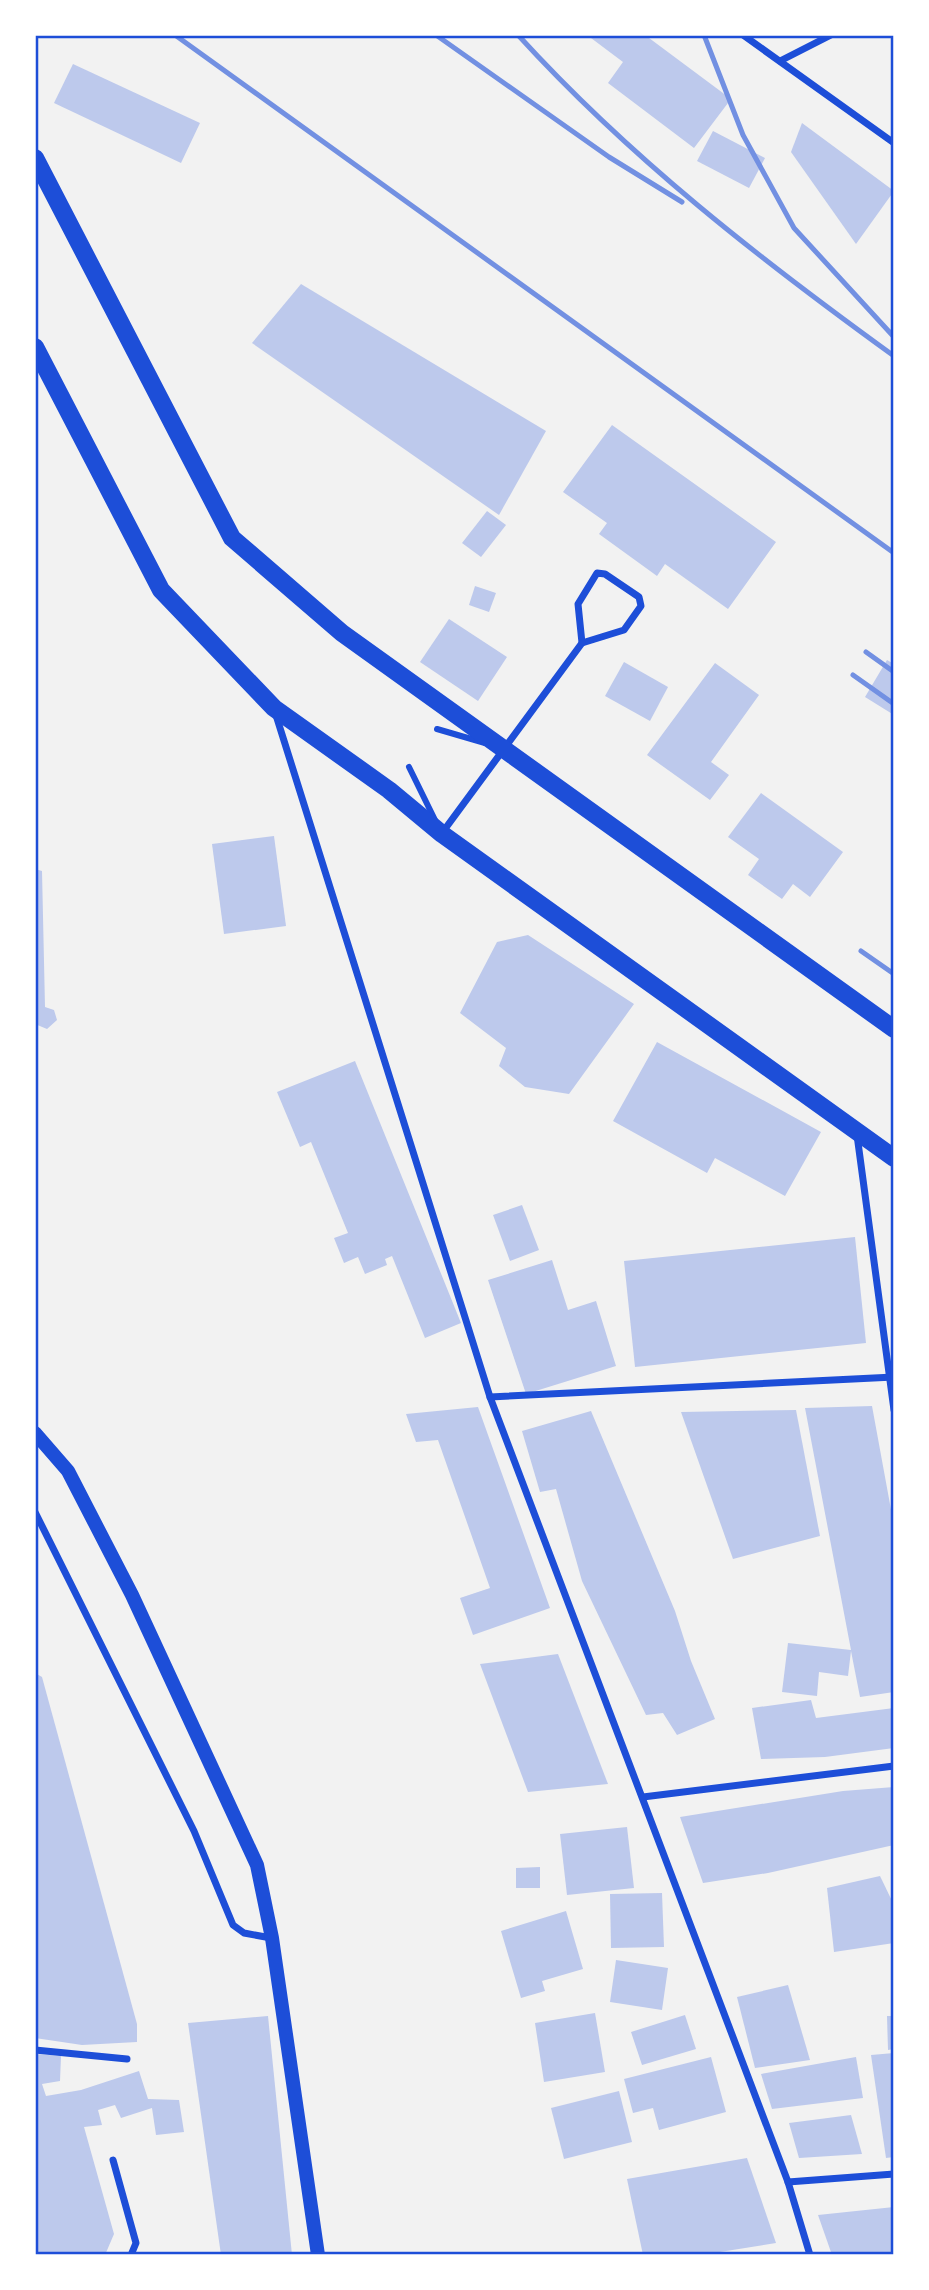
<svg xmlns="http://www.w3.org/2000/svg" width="929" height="2290" font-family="Arial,sans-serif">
	<rect width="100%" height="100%" fill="#f2f2f2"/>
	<g fill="#bdc9ec">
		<path d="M 587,35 L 645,35 L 731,99 L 694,148 L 608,83 L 623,62 Z"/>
		<path d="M 73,64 L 200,123 L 181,163 L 54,103 Z"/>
		<path d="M 802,123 L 894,191 L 856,244 L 791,152 Z"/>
		<path d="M 713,131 L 765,158 L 749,188 L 697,161 Z"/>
		<path d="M 301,284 L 546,431 L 499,515 L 252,343 Z"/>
		<path d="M 612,425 L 776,542 L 728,609 L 665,564 L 657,576 L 599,534 L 607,523 L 563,492 Z"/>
		<path d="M 487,511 L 506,525 L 481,557 L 462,543 Z"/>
		<path d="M 475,586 L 496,593 L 489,612 L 469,605 Z"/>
		<path d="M 449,619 L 507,657 L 478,701 L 420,662 Z"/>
		<path d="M 887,660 L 894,664 L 894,715 L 865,697 Z"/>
		<path d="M 624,662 L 668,687 L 650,721 L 605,696 Z"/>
		<path d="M 715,663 L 759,695 L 711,762 L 729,775 L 710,800 L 647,755 Z"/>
		<path d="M 761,793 L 843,852 L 810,897 L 793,884 L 782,899 L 748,875 L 759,859 L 728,837 Z"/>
		<path d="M 274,836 L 286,926 L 224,934 L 212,844 Z"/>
		<path d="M 35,869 L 42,871 L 45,1007 L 54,1010 L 57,1020 L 47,1029 L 35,1024 Z"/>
		<path d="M 528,935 L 634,1004 L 569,1094 L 525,1087 L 499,1066 L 506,1048 L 460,1013 L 497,942 Z"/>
		<path d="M 657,1042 L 821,1132 L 785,1196 L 715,1158 L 707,1173 L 613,1121 Z"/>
		<path d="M 355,1061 L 461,1323 L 425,1338 L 392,1256 L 385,1259 L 387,1265 L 365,1274 L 358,1257 L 344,1263 L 334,1238 L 348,1233 L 311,1142 L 300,1147 L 277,1092 Z"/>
		<path d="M 522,1205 L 539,1250 L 510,1261 L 493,1215 Z"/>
		<path d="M 855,1237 L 866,1343 L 635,1367 L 624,1261 Z"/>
		<path d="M 552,1260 L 568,1310 L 596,1301 L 616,1366 L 526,1394 L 488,1280 Z"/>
		<path d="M 872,1406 L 894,1526 L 894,1692 L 860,1697 L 851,1651 L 848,1676 L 819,1672 L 817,1696 L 782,1692 L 788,1643 L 851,1650 L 805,1408 Z"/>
		<path d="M 478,1407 L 550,1608 L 473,1635 L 460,1598 L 490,1588 L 438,1440 L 416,1442 L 406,1414 Z"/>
		<path d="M 796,1410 L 820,1536 L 733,1559 L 681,1412 Z"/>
		<path d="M 591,1411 L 675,1611 L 691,1661 L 715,1719 L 677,1735 L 663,1713 L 646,1715 L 582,1581 L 556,1489 L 540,1492 L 522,1431 Z"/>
		<path d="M 558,1654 L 608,1784 L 528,1792 L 480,1664 Z"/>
		<path d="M 35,1673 L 42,1677 L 137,2024 L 137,2042 L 82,2045 L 35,2038 Z"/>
		<path d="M 811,1700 L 816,1718 L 894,1708 L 894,1748 L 825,1757 L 761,1759 L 752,1708 Z"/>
		<path d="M 894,1787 L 894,1845 L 768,1873 L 703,1883 L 680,1817 L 843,1791 Z"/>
		<path d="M 627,1827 L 634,1888 L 567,1895 L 560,1834 Z"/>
		<path d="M 540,1867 L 540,1888 L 516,1888 L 516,1868 Z"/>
		<path d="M 880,1876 L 894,1905 L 894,1943 L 834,1952 L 827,1888 Z"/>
		<path d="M 662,1893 L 664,1947 L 611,1948 L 610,1894 Z"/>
		<path d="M 566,1911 L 583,1969 L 542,1981 L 545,1991 L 521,1998 L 501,1931 Z"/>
		<path d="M 616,1960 L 668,1968 L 662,2010 L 610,2002 Z"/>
		<path d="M 788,1985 L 810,2060 L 755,2068 L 737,1997 Z"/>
		<path d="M 595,2013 L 605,2072 L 544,2082 L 535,2023 Z"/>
		<path d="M 685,2015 L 696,2049 L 642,2065 L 631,2032 Z"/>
		<path d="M 268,2016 L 292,2255 L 221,2255 L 188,2023 Z"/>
		<path d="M 887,2016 L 894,2016 L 894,2049 L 888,2050 Z"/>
		<path d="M 894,2053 L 894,2157 L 886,2158 L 871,2055 Z"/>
		<path d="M 35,2054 L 61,2056 L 60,2081 L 42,2084 L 46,2096 L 81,2090 L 139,2071 L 148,2099 L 179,2100 L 184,2132 L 156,2135 L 152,2108 L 121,2118 L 115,2105 L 98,2110 L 102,2125 L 84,2127 L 114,2234 L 105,2255 L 35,2255 Z"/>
		<path d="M 711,2057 L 726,2112 L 659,2130 L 653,2108 L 633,2113 L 624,2079 Z"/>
		<path d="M 856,2057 L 863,2098 L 772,2109 L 761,2074 Z"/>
		<path d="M 619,2091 L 632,2142 L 564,2159 L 551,2108 Z"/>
		<path d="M 851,2115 L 862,2154 L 799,2158 L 789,2123 Z"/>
		<path d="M 747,2158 L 776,2243 L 701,2255 L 643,2255 L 627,2179 Z"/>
		<path d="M 894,2207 L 894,2255 L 832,2255 L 818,2215 Z"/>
	</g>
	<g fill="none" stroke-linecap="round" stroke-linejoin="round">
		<g stroke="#1d4ed8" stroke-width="6">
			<path d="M 437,729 L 485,743"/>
			<path d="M 409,767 L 435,820"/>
		</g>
		<g stroke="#1d4ed8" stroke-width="7">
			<path d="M 743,35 L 894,143"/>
			<path d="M 780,61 L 831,35"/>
			<path d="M 597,573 L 605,574 L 639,597 L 641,606 L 624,630 L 582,643 L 578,604 Z"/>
			<path d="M 275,712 L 490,1397 L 788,2182 L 810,2255"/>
			<path d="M 442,833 L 582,643"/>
			<path d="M 857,1135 L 894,1410"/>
			<path d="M 490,1397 L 894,1377"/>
			<path d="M 35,1512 L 194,1831 L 233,1925 L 244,1933 L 271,1938"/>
			<path d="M 643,1797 L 894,1766"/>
			<path d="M 35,2050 L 127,2059"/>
			<path d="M 113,2160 L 136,2243 L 131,2255"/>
			<path d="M 788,2182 L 894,2174"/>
		</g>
		<path stroke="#1d4ed8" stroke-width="14" d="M 35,1433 L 68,1471 L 132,1595 L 257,1865 L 272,1938 L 318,2255"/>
		<g stroke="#1d4ed8" stroke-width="18">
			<path d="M 35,158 L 232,538 L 342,633 L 894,1029"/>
			<path d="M 35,347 L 161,590 L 274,708 L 389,790 L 442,834 L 894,1158"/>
		</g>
		<g stroke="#7290e2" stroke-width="5">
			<path d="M 175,35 L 894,553"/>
			<path d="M 436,35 L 609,157 L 682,202"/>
			<path d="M 518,35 C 630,158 760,259 894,356"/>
			<path d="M 704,35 L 743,135 L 794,228 L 894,337"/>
			<path d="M 866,652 L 894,672"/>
			<path d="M 853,675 L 894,704"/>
			<path d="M 861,951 L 894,974"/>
		</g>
	</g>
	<rect width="929" height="2290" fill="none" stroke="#ffffff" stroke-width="74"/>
	<rect x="37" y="37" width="855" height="2216" fill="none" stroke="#1d4ed8" stroke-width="2.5"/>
</svg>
